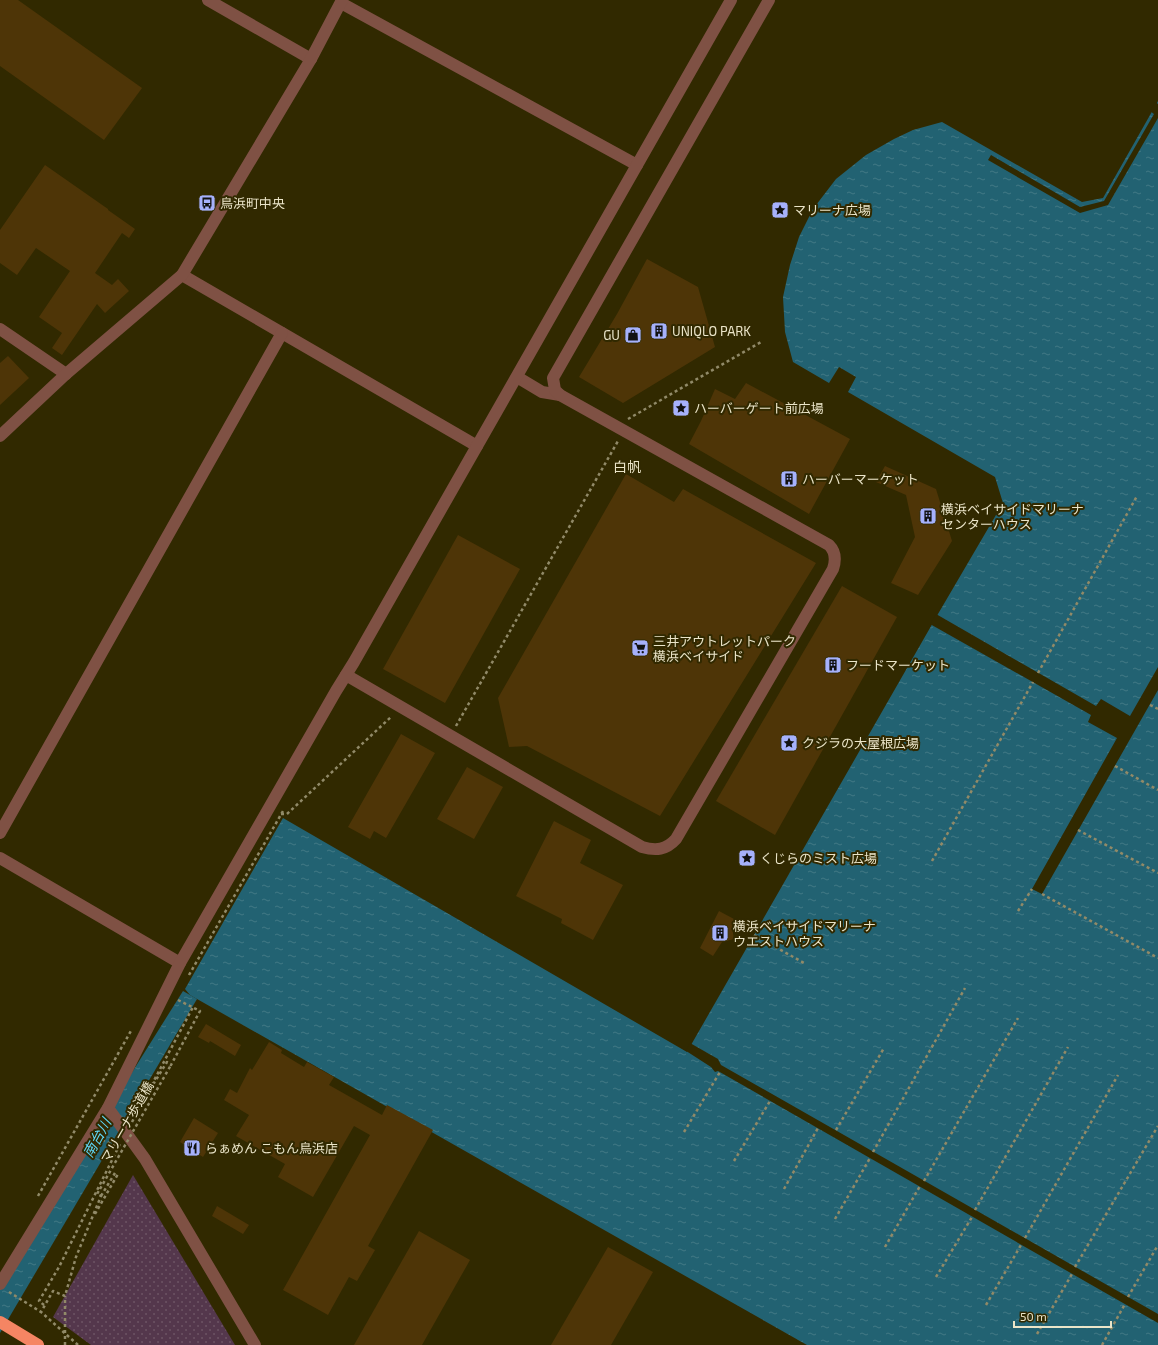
<svg xmlns="http://www.w3.org/2000/svg" width="1158" height="1345" font-family="'Exo 2','Noto Sans JP',sans-serif">
	<defs>
		<pattern id="park-dots" width="8" height="8" patternUnits="userSpaceOnUse"><rect width="8" height="8" fill="#54374c"/><path d="M2 2h.1M6 6h.1" fill="none" stroke="#6d5464" stroke-width="1.8" stroke-linecap="round"/></pattern>
		<pattern id="water-ripples" width="26" height="14" patternUnits="userSpaceOnUse"><rect width="26" height="14" fill="#226272"/><path d="M2 4q2-2 4 0t4 0M15 11q2-2 4 0t4 0" fill="none" stroke="#427885"/></pattern>
	</defs>
	<rect width="100%" height="100%" fill="#312900"/>
	<path fill="url(#park-dots)" d="M 133,1175 L 235,1345 L 91,1345 L 53,1317 Z"/>
	<g fill="url(#water-ripples)">
		<path d="M 1158,101 L 1158,1345 L 807,1345 L 190,995 L 185,989 L 283,818 L 687,1052 L 938,614 L 1003,503 L 995,477 L 848,392 L 856,377 L 839,367 L 829,383 L 793,362 L 785,332 L 783,297 L 790,265 L 799,237 L 813,209 L 836,179 L 866,155 L 894,139 L 913,130 L 942,122 L 1082,202 L 1103,198 Z"/>
		<path d="M 183,991 L 197,999 L 0,1333 L 0,1283 Z"/>
	</g>
	<g fill="#312900">
		<path d="M 1155,102 L 1158,104 L 1158,118 L 1108,205 L 1080,213 L 988,160 L 991,155 L 1080,207 L 1104,201 L 1154,114 L 1150,111 Z"/>
		<path d="M 936,614 L 1096,706 L 1101,699 L 1130,716 L 1158,667 L 1158,690 L 1042,894 L 1032,889 L 1117,738 L 1088,722 L 1091,715 L 930,624 Z"/>
		<path d="M 690,1043 L 718,1059 L 721,1065 L 1158,1314 L 1158,1323 L 718,1071 L 715,1072 L 711,1067 L 680,1047 L 686,1050 Z"/>
	</g>
	<g fill="#4e3507">
		<path d="M 0,0 L 18,0 L 142,88 L 104,140 L 0,66 Z"/>
		<path d="M 45,165 L 108,209 L 108,210 L 135,229 L 129,238 L 122,233 L 95,273 L 112,285 L 118,279 L 129,291 L 105,313 L 97,304 L 62,355 L 52,348 L 62,333 L 39,317 L 70,271 L 36,248 L 17,275 L 0,263 L 0,230 Z"/>
		<path d="M 647,259 L 698,287 L 715,347 L 623,403 L 579,377 L 617,314 Z"/>
		<path d="M 8,356 L 29,378 L 0,405 L 0,363 Z"/>
		<path d="M 746,383 L 850,439 L 809,514 L 689,444 L 701,421 L 715,389 L 735,399 Z"/>
		<path d="M 885,466 L 936,489 L 952,541 L 918,595 L 891,583 L 915,537 L 906,495 L 876,482 Z"/>
		<path d="M 626,474 L 674,502 L 683,489 L 816,563 L 660,816 L 527,746 L 509,747 L 498,698 Z"/>
		<path d="M 458,535 L 520,569 L 445,703 L 383,669 Z"/>
		<path d="M 842,586 L 897,617 L 775,835 L 716,801 Z"/>
		<path d="M 401,734 L 435,753 L 386,838 L 374,831 L 370,839 L 348,827 Z"/>
		<path d="M 467,767 L 503,787 L 474,839 L 437,819 Z"/>
		<path d="M 554,821 L 591,840 L 580,863 L 623,885 L 593,940 L 561,923 L 562,919 L 516,896 Z"/>
		<path d="M 719,911 L 734,919 L 732,927 L 734,939 L 722,942 L 713,956 L 700,948 Z"/>
		<path d="M 206,1024 L 241,1045 L 235,1056 L 210,1041 L 209,1043 L 198,1037 Z"/>
		<path d="M 269,1042 L 282,1050 L 281,1053 L 304,1067 L 307,1062 L 334,1077 L 329,1085 L 382,1115 L 387,1105 L 433,1130 L 368,1246 L 375,1250 L 357,1281 L 349,1277 L 328,1315 L 283,1290 L 370,1135 L 354,1126 L 313,1197 L 278,1177 L 285,1164 L 236,1136 L 249,1115 L 224,1100 L 230,1089 L 237,1093 L 250,1068 L 252,1070 Z"/>
		<path d="M 194,1118 L 218,1133 L 203,1157 L 180,1142 Z"/>
		<path d="M 217,1206 L 249,1225 L 243,1234 L 212,1216 Z"/>
		<path d="M 419,1231 L 470,1260 L 422,1345 L 354,1345 Z"/>
		<path d="M 608,1247 L 653,1272 L 611,1345 L 551,1345 Z"/>
	</g>
	<g fill="none" stroke-linecap="round" stroke-linejoin="round">
		<g stroke="#918a68" stroke-width="2.5" stroke-dasharray="3 3" stroke-linecap="butt">
			<path d="M 628,419 L 761,342"/>
			<path d="M 1038,673 L 1137,496"/>
			<path d="M 1150,705 L 1158,709"/>
			<path d="M 456,726 L 618,441"/>
			<path d="M 1115,766 L 1158,790"/>
			<path d="M 281,814 L 287,814 L 392,716"/>
			<path d="M 1078,830 L 1158,873"/>
			<path d="M 932,861 L 1033,682"/>
			<path d="M 1042,894 L 1158,958"/>
			<path d="M 1018,911 L 1032,889"/>
			<path d="M 754,935 L 804,963"/>
			<path d="M 189,975 L 283,811"/>
			<path d="M 153,1082 L 154,1083 L 167,1062 L 171,1065 L 200,1011 L 176,999"/>
			<path d="M 132,1122 L 193,1007"/>
			<path d="M 836,1130 L 884,1048"/>
			<path d="M 684,1132 L 720,1072"/>
			<path d="M 102,1140 L 118,1147"/>
			<path d="M 873,1152 L 965,988"/>
			<path d="M 734,1161 L 770,1101"/>
			<path d="M 924,1181 L 1018,1018"/>
			<path d="M 784,1189 L 818,1128"/>
			<path d="M 38,1196 L 132,1029"/>
			<path d="M 101,1196 L 115,1173"/>
			<path d="M 975,1210 L 1068,1047"/>
			<path d="M 95,1214 L 118,1174"/>
			<path d="M 835,1219 L 870,1158"/>
			<path d="M 1025,1238 L 1118,1075"/>
			<path d="M 885,1247 L 920,1186"/>
			<path d="M 1075,1267 L 1158,1126"/>
			<path d="M 936,1277 L 972,1217"/>
			<path d="M 9,1292 L 41,1312"/>
			<path d="M 1128,1297 L 1158,1245"/>
			<path d="M 44,1305 L 39,1301 L 59,1267 L 120,1144"/>
			<path d="M 986,1305 L 1021,1245"/>
			<path d="M 1037,1334 L 1072,1274"/>
			<path d="M 78,1345 L 41,1312 L 53,1291 L 65,1296 L 76,1257 L 101,1196 L 97,1194 L 100,1189"/>
			<path d="M 1102,1345 L 1125,1304"/>
		</g>
		<g stroke="#7f5144" stroke-width="12">
			<path d="M 208,0 L 311,59"/>
			<path d="M 341,3 L 637,165"/>
			<path d="M 182,275 L 477,446"/>
			<path d="M 0,329 L 66,374"/>
			<path d="M 517,377 L 542,392 L 560,395"/>
			<path d="M 0,436 L 66,374 L 182,275 L 311,59 L 342,0"/>
			<path d="M 346,675 L 642,847 C 656,851 666,850 676,839 L 833,569 C 836,560 836,552 829,545 L 560,395 L 555,390 L 553,378 L 769,0"/>
			<path d="M 0,833 L 282,333"/>
			<path d="M 0,858 L 180,963"/>
			<path d="M 108,1108 L 145,1159 L 255,1345"/>
			<path d="M 0,1284 L 108,1108 L 180,963 L 336,691 L 354,662 L 731,0"/>
		</g>
		<path stroke="#f58563" stroke-width="12" d="M 0,1322 L 38,1345"/>
		<g stroke="#918a68" stroke-width="2.5" stroke-dasharray="3 3" stroke-linecap="butt">
			<path d="M 100,1189 L 171,1065"/>
			<path d="M 65,1345 L 65,1296"/>
		</g>
	</g>
	<defs>
		<g id="bus-square" transform="scale(0.9)"><rect x="-9" y="-9" width="18" height="18" rx="4" fill="#a6b1fc" stroke="#312900"/><path d="M-5-6H5V4H4V6H2V4H-2V6H-4V4H-5ZM-3.5-4V0h7V-4ZM-3.5 1.2v1.5H-2V1.2ZM2 1.2v1.5H3.5V1.2Z" fill="#111"/></g>
		<g id="sight-square" transform="scale(0.9)"><rect x="-9" y="-9" width="18" height="18" rx="4" fill="#a6b1fc" stroke="#312900"/><path d="M0-6L1.8-2.2L6-1.7L2.9 1.2L3.7 5.4L0 3.3L-3.7 5.4L-2.9 1.2L-6-1.7L-1.8-2.2Z" fill="#111"/></g>
		<g id="building-square" transform="scale(0.9)"><rect x="-9" y="-9" width="18" height="18" rx="4" fill="#a6b1fc" stroke="#312900"/><path d="M-4-6H4V6H1V3H-1V6H-4ZM-2.5-4.3h1.7v1.8h-1.7ZM.8-4.3h1.7v1.8H.8ZM-2.5-1h1.7V.8h-1.7ZM.8-1h1.7V.8H.8Z" fill="#111"/></g>
		<g id="shop-square" transform="scale(0.9)"><rect x="-9" y="-9" width="18" height="18" rx="4" fill="#a6b1fc" stroke="#312900"/><path d="M-5-2.5h2.3a2.7 3.5 0 0 1 5.4 0H5L5.5 6h-11ZM-1.5-2.5h3a1.5 2.3 0 0 0-3 0Z" fill="#111"/></g>
		<g id="supermarket-square" transform="scale(0.9)"><rect x="-9" y="-9" width="18" height="18" rx="4" fill="#a6b1fc" stroke="#312900"/><path d="M-6-5.5h2.5l.6 2H6L4.5 2H-2.5L-4.4-4H-6ZM-1.5 3.2a1.3 1.3 0 1 0 .1 0ZM3 3.2a1.3 1.3 0 1 0 .1 0Z" fill="#111"/></g>
		<g id="restaurant-square" transform="scale(0.9)"><rect x="-9" y="-9" width="18" height="18" rx="4" fill="#a6b1fc" stroke="#312900"/><path d="M-5-6h1v4h1v-4h1v4h1v-4h1v5L-1.5 .5V6h-2V.5L-5-1ZM5-6V6H3V1.5H1.5Q1.5-4 5-6Z" fill="#111"/></g>
	</defs>
	<g fill-rule="evenodd">
		<use href="#bus-square" x="207" y="203"/>
		<use href="#sight-square" x="780" y="210"/>
		<use href="#building-square" x="659" y="331"/>
		<use href="#shop-square" x="633" y="335"/>
		<use href="#sight-square" x="681" y="408"/>
		<use href="#building-square" x="789" y="479"/>
		<use href="#building-square" x="928" y="516"/>
		<use href="#supermarket-square" x="640" y="648"/>
		<use href="#building-square" x="833" y="665"/>
		<use href="#sight-square" x="789" y="743"/>
		<use href="#sight-square" x="747" y="858"/>
		<use href="#building-square" x="720" y="933"/>
		<use href="#restaurant-square" x="192" y="1148"/>
	</g>
	<g text-anchor="middle" stroke-width="4" stroke-linejoin="round" paint-order="stroke">
		<g font-size="13" fill="#ebe5c9" stroke="#312900" text-anchor="start">
			<text x="220" y="208">鳥浜町中央</text>
			<text x="793" y="215">マリーナ広場</text>
			<text x="672" y="336">UNIQLO PARK</text>
			<text x="620" y="340" text-anchor="end">GU</text>
			<text x="694" y="413">ハーバーゲート前広場</text>
			<text x="802" y="484">ハーバーマーケット</text>
			<text x="941" y="514">横浜ベイサイドマリーナ<tspan x="941" dy="15">センターハウス</tspan></text>
			<text x="653" y="646">三井アウトレットパーク<tspan x="653" dy="15">横浜ベイサイド</tspan></text>
			<text x="846" y="670">フードマーケット</text>
			<text x="802" y="748">クジラの大屋根広場</text>
			<text x="760" y="863">くじらのミスト広場</text>
			<text x="733" y="931">横浜ベイサイドマリーナ<tspan x="733" dy="15">ウエストハウス</tspan></text>
			<text x="205" y="1153">らぁめん こもん鳥浜店</text>
		</g>
		<g font-size="13" fill="#ebe5c9" stroke="#312900">
			<text transform="translate(127 1122) rotate(-60)" y="5">マリーナ歩道橋</text>
		</g>
		<g font-size="14" fill="#ebe5c9" stroke="#312900">
			<text x="627" y="472">白帆</text>
		</g>
		<g font-size="14" font-style="italic" fill="#5ed7f6" stroke="#312900">
			<text transform="translate(97 1138) rotate(-61)" y="5">南台川</text>
		</g>
	</g>
	<path d="M1014 1321v6h97v-6" fill="none" stroke="#ebe5c9" stroke-width="2"/>
	<text x="1020" y="1321" font-size="12" fill="#ebe5c9" stroke="#312900" stroke-width="3" paint-order="stroke">50 m</text>
</svg>
